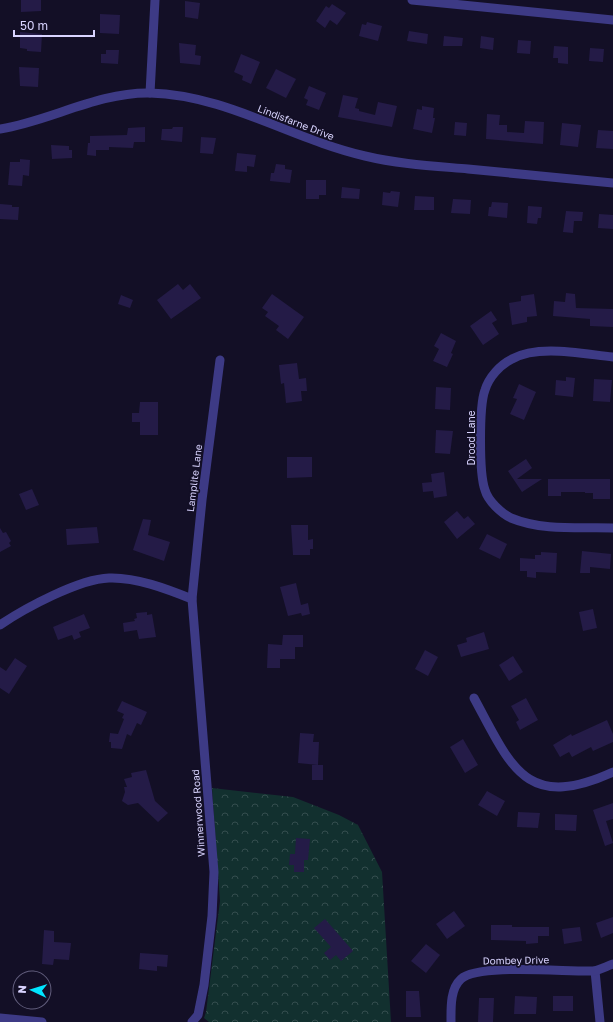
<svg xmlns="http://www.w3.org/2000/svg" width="613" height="1022" font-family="'Golos Text',sans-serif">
	<defs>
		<pattern id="forest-crowns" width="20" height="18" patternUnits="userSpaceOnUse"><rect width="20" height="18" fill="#12302f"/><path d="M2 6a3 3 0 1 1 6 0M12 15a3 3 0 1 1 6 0" fill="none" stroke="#344d4e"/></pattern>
	</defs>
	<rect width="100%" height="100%" fill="#130f26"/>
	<path fill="url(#forest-crowns)" d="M 212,788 L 293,797 L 339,815 L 358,825 L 382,872 L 391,1022 L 209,1022 L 204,1018 L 206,1012 L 220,901 Z"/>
	<g fill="#241b47">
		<path d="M 21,0 L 41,0 L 41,11 L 21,12 Z"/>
		<path d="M 185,1 L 200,3 L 198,19 L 185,17 Z"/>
		<path d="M 332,4 L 346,13 L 337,25 L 330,20 L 325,28 L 316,21 L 326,6 L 329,8 Z"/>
		<path d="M 100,14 L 120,15 L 119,34 L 100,33 Z"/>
		<path d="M 367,22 L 382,26 L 378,41 L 359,36 L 362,24 L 366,25 Z"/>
		<path d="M 409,31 L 428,34 L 427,44 L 407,41 Z"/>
		<path d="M 20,32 L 42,34 L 41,52 L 27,51 L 27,49 L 20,48 Z"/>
		<path d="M 444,36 L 463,38 L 462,46 L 443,46 Z"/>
		<path d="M 481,36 L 494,38 L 493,50 L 480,48 Z"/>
		<path d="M 518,40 L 531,41 L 530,54 L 517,53 Z"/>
		<path d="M 179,43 L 196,45 L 195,55 L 201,56 L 200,65 L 180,63 Z"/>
		<path d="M 554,46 L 568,47 L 568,64 L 558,63 L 558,58 L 553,58 Z"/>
		<path d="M 590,48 L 604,49 L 603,62 L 589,61 Z"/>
		<path d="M 106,50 L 119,50 L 118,64 L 101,63 L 101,54 L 106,54 Z"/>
		<path d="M 241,54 L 260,62 L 251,84 L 242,80 L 243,76 L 234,72 Z"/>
		<path d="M 19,67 L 39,68 L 38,87 L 20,86 Z"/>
		<path d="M 276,69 L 296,79 L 286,98 L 266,88 Z"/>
		<path d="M 309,86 L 326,93 L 319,110 L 306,105 L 308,100 L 304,98 Z"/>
		<path d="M 343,95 L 358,98 L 355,108 L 359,109 L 359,111 L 375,115 L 378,102 L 397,106 L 392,127 L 338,117 Z"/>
		<path d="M 422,106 L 434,108 L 433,118 L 435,118 L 432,133 L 413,129 L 417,109 L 422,110 Z"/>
		<path d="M 487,114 L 500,115 L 499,125 L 507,125 L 507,132 L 524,133 L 525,121 L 544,122 L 543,144 L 486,139 Z"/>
		<path d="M 455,122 L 467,123 L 466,136 L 454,135 Z"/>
		<path d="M 562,123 L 581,125 L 578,147 L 560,145 Z"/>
		<path d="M 145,127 L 145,142 L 134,142 L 133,148 L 109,147 L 109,150 L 96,150 L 96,156 L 87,155 L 88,143 L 90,143 L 90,136 L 127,135 L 128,128 Z"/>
		<path d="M 173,127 L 183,127 L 182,142 L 161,140 L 162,129 L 172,129 Z"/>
		<path d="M 598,130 L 613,131 L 613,149 L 596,148 Z"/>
		<path d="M 201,137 L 216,138 L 213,154 L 200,153 Z"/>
		<path d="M 51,145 L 69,146 L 69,150 L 72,150 L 72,158 L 52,159 Z"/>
		<path d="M 237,153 L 256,155 L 254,167 L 247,166 L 247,172 L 235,171 Z"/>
		<path d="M 20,159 L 30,160 L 29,176 L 23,175 L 22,186 L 8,185 L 10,162 L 20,162 Z"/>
		<path d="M 276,164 L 285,165 L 285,169 L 292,170 L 290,183 L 270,181 L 271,173 L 274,173 Z"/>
		<path d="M 306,180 L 326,180 L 326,195 L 319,195 L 319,199 L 306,199 Z"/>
		<path d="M 342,187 L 360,189 L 359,199 L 341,198 Z"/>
		<path d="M 391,191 L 400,192 L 398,207 L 382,205 L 383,192 L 390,193 Z"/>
		<path d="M 415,196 L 434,197 L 434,210 L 414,210 Z"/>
		<path d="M 453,199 L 471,200 L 470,214 L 451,213 Z"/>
		<path d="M 492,202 L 508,203 L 507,218 L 488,216 L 489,207 L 491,207 Z"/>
		<path d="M 0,204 L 12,205 L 12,207 L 19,207 L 18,220 L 0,219 Z"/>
		<path d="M 528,206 L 542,207 L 541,218 L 538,218 L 537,224 L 527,223 Z"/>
		<path d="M 566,211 L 583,212 L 582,221 L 574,221 L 573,233 L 563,232 Z"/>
		<path d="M 599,214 L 613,215 L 613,229 L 598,228 Z"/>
		<path d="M 178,284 L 183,290 L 190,284 L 201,298 L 171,319 L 157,300 Z"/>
		<path d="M 566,293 L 575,294 L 576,308 L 613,309 L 613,327 L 590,326 L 590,319 L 553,316 L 554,301 L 565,302 Z"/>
		<path d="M 272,294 L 304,317 L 288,339 L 276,330 L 279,326 L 265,316 L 268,312 L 262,308 Z"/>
		<path d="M 534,294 L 537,316 L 527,317 L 527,322 L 512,325 L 509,303 L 521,301 L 521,296 Z"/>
		<path d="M 121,295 L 133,300 L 130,308 L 118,304 Z"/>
		<path d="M 491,311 L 497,320 L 492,323 L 499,334 L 483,345 L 470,326 Z"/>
		<path d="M 441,333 L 456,341 L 451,353 L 453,354 L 447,367 L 433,361 L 439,349 L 434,346 Z"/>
		<path d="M 297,363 L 299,379 L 306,378 L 307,391 L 301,391 L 302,401 L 286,403 L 284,383 L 281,384 L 279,365 Z"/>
		<path d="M 566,377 L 575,378 L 573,397 L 555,395 L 556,380 L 566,381 Z"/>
		<path d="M 594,379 L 612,380 L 610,402 L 593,401 Z"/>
		<path d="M 519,384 L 536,392 L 524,420 L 510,414 L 517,399 L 513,398 Z"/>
		<path d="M 436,387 L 451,388 L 450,410 L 435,409 Z"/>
		<path d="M 140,402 L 158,402 L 158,435 L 140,435 L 140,422 L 132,422 L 132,413 L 139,413 Z"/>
		<path d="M 436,430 L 453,431 L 450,454 L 435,453 Z"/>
		<path d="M 287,457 L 312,457 L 312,477 L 287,478 Z"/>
		<path d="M 526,459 L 532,468 L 517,479 L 542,479 L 522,492 L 508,471 Z"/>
		<path d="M 444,472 L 447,496 L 434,498 L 433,491 L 423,492 L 422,483 L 432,482 L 431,474 Z"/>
		<path d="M 548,479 L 610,479 L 610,499 L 593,499 L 593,493 L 585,493 L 585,492 L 561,492 L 561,496 L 548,496 Z"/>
		<path d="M 32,489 L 39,505 L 26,510 L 19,494 Z"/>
		<path d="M 457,511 L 464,519 L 468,516 L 475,524 L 457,539 L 444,522 Z"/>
		<path d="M 143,519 L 151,520 L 148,535 L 170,542 L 164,561 L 133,550 Z"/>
		<path d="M 291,525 L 308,525 L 308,540 L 313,539 L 313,549 L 310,549 L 310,555 L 293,555 Z"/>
		<path d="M 97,527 L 99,543 L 67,545 L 66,529 Z"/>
		<path d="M 0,528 L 3,533 L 6,532 L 11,541 L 9,543 L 11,546 L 0,552 Z"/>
		<path d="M 487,534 L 507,544 L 500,559 L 479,549 Z"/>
		<path d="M 582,551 L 611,554 L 610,569 L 590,567 L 590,573 L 580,573 Z"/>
		<path d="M 541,552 L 557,553 L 556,573 L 536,572 L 536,578 L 527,577 L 527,571 L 520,571 L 520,558 L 535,559 L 535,555 L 541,555 Z"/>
		<path d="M 296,583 L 301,605 L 308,603 L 310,614 L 302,616 L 301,613 L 288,616 L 280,587 Z"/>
		<path d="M 593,609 L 597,628 L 583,631 L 579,612 Z"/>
		<path d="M 147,612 L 147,615 L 152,614 L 156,637 L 139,639 L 137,630 L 124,632 L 123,623 L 135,621 L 134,619 L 137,618 L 136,613 Z"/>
		<path d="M 84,614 L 90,628 L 79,632 L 81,637 L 74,640 L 72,635 L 58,640 L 53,627 Z"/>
		<path d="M 484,632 L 489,649 L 461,657 L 457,645 L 467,642 L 466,638 Z"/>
		<path d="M 283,635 L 303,635 L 303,647 L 295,647 L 295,659 L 280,659 L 280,668 L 267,668 L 268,644 L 282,645 Z"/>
		<path d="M 425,650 L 438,657 L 428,676 L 415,669 Z"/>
		<path d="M 513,656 L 523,672 L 509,681 L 499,665 Z"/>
		<path d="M 15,658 L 27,666 L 9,694 L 0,688 L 0,667 L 6,671 Z"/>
		<path d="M 526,698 L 538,720 L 520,730 L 516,722 L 519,720 L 511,706 Z"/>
		<path d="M 122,701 L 147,712 L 141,725 L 137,723 L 131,736 L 127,734 L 122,749 L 111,748 L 111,742 L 109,742 L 110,733 L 118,734 L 124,719 L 122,718 L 124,714 L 117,711 Z"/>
		<path d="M 607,720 L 613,734 L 613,742 L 593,751 L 591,747 L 572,757 L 569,752 L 560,757 L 553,745 L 571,734 L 572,736 Z"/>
		<path d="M 300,733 L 314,734 L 313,742 L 319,742 L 318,765 L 298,763 Z"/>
		<path d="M 463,739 L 478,765 L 465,773 L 450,747 Z"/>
		<rect x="312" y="765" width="11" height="15"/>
		<path d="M 146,770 L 155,801 L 168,813 L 158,822 L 138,803 L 128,805 L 122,801 L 125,792 L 124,787 L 127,787 L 124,779 L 132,777 L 131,773 Z"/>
		<path d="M 487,791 L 505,801 L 497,816 L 478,805 Z"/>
		<path d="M 613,803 L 613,819 L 606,821 L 613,843 L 605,846 L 593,810 Z"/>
		<path d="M 518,812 L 540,813 L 538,828 L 517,827 Z"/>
		<path d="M 555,814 L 577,815 L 576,831 L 555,830 Z"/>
		<path d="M 296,838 L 310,839 L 308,860 L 304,860 L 304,872 L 294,872 L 294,865 L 289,865 L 290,854 L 295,854 Z"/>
		<path d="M 454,911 L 465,926 L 447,939 L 436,924 Z"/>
		<path d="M 613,917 L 613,933 L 601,938 L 596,923 Z"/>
		<path d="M 325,919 L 353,951 L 341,961 L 336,955 L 330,960 L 324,953 L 331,947 L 314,928 Z"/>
		<path d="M 491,925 L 512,925 L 512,927 L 549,927 L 549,936 L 538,936 L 538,943 L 526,944 L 526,941 L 491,940 Z"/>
		<path d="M 580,927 L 582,941 L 564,944 L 562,929 Z"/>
		<path d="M 44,930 L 54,931 L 54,942 L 71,943 L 69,960 L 54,959 L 53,965 L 42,964 Z"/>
		<path d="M 426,944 L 440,955 L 426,973 L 411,961 Z"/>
		<path d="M 140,953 L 168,955 L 167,967 L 157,966 L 157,971 L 139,969 Z"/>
		<path d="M 406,991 L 419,991 L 421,1017 L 406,1017 Z"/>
		<path d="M 515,996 L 537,997 L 536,1014 L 514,1014 Z"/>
		<rect x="553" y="996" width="20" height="15"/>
		<path d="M 479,998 L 494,998 L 493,1022 L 478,1022 Z"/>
	</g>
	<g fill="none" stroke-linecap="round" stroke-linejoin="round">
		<g stroke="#3d3a85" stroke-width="9">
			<path d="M 412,0 L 613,20"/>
			<path d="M 150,93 L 155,0"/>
			<path d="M 0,129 C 50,121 98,92 150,93 C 227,95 291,139 365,156 C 398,164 434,166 468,169 C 516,174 565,178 613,183"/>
			<path d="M 613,357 C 583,354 538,344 512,359 C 500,365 489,377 485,390 C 479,406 479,474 485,490 C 488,501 501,513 511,518 C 542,531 580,527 613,528"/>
			<path d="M 0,625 C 25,608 79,579 109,578 C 136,577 167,589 192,599"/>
			<path d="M 474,698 C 511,766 525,812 613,772"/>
			<path d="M 595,971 L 600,1022"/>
			<path d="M 0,1018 L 42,1022"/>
			<path d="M 192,1022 L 198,1015 L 204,985 L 212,916 L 214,872 L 192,599 L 202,500 L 220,360"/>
			<path d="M 451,1022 C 451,1008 450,989 461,979 C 478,963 566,972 593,971 C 600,970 607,966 613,964"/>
		</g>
	</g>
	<g text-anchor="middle" stroke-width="3.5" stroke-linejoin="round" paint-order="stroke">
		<g font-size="10" fill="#d9d4ff" stroke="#130f26">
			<text transform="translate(296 122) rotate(21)" y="4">Lindisfarne Drive</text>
			<text transform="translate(471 438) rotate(-90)" y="4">Drood Lane</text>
			<text transform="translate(194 478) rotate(-83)" y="4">Lamplite Lane</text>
			<text transform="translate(198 813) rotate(-94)" y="4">Winnerwood Road</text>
			<text transform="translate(516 960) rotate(-1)" y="4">Dombey Drive</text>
		</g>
	</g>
	<g transform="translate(32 990) rotate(274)"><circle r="19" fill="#130f26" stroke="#625e7d"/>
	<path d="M0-3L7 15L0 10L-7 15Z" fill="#00e5ff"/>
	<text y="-6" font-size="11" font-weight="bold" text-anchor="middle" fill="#d9d4ff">N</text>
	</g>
	<path d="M14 30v6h80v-6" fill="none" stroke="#d9d4ff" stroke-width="2"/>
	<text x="20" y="30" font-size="12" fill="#d9d4ff" stroke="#130f26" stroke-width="3" paint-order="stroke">50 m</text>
</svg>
